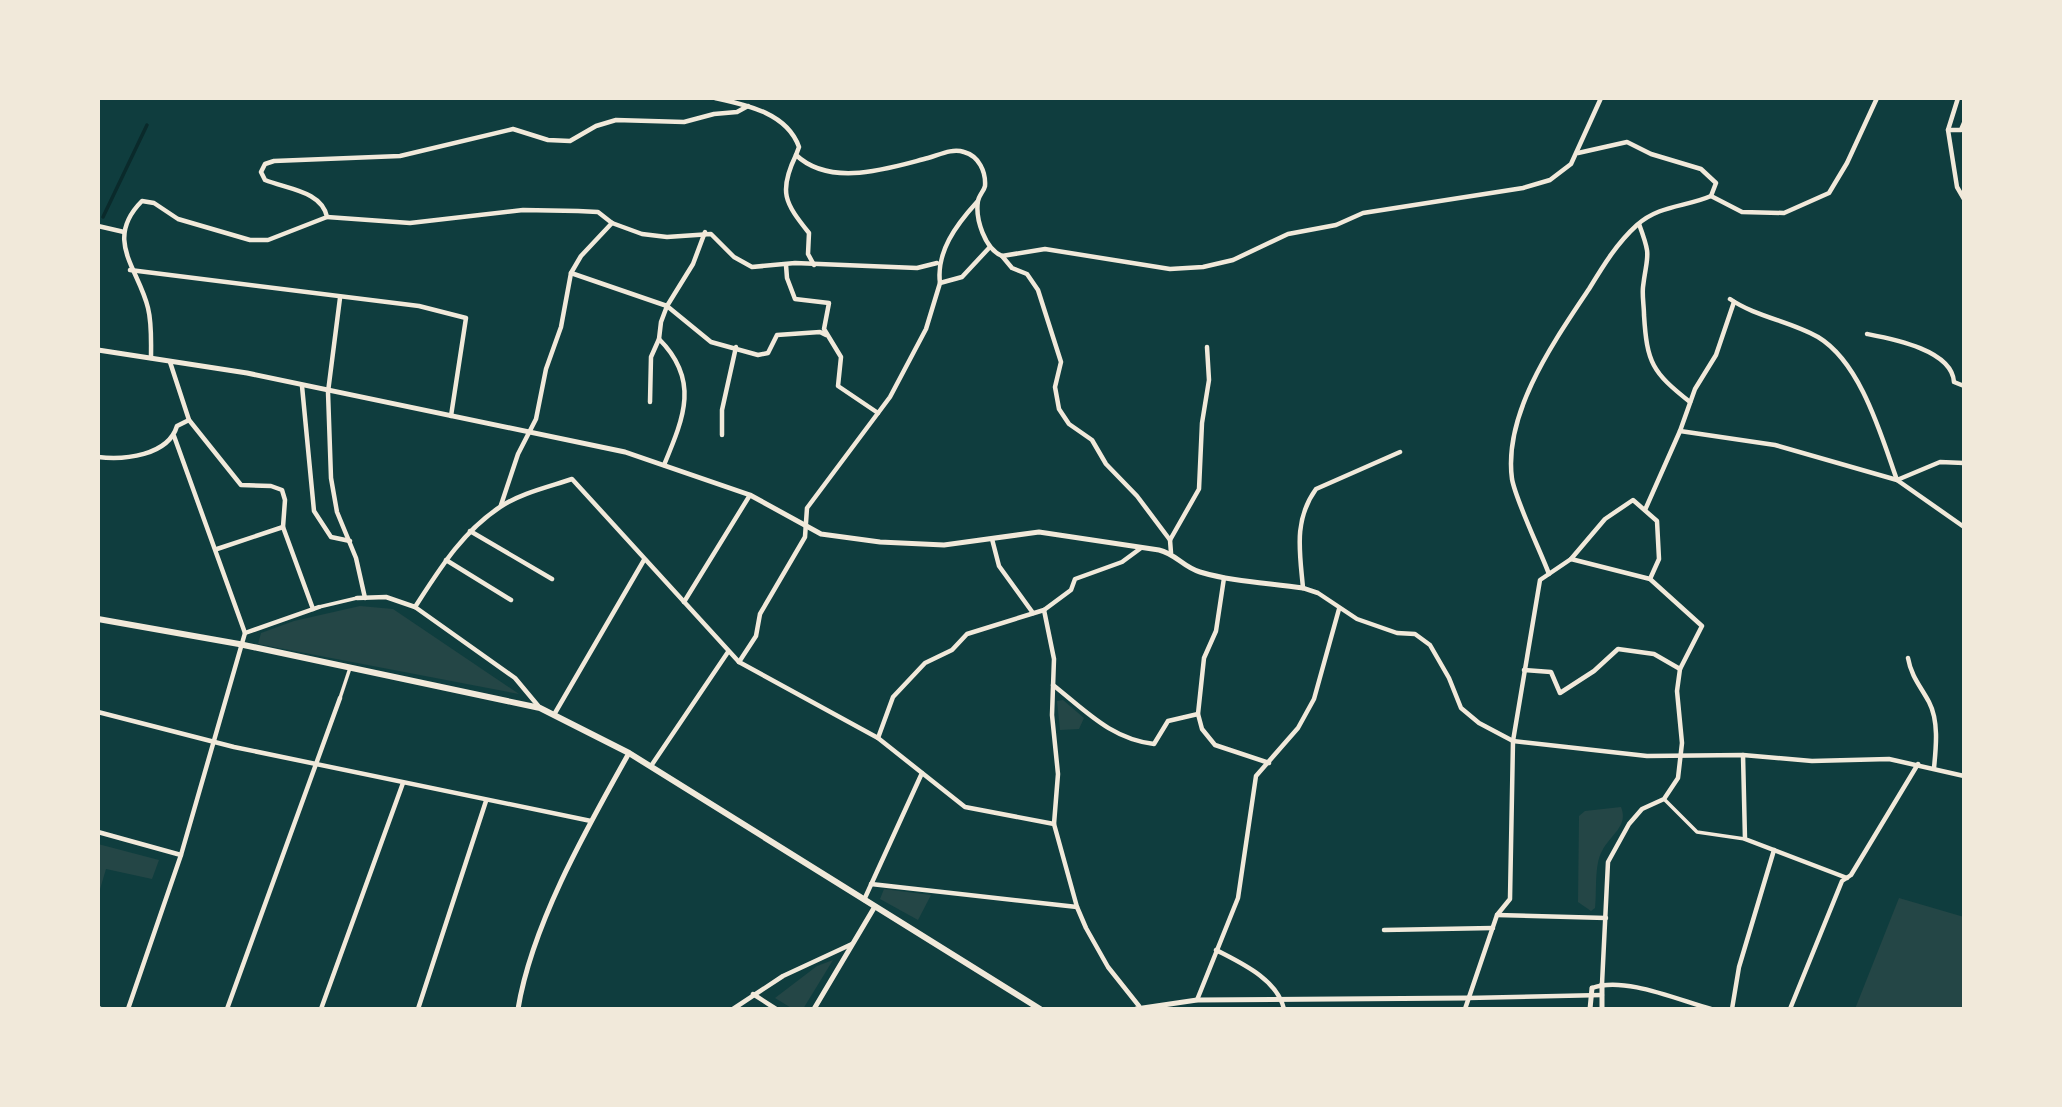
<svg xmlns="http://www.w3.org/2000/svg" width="2062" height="1107" font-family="'Varela Round',sans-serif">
	<rect width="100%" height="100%" fill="#0f3d3e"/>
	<g fill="#244646">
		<path d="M 360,606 L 393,609 L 519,694 L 258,644 L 261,633 L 294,621 Z"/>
		<path d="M 1063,700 L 1084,718 L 1079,729 L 1060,730 L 1057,701 Z"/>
		<path d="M 1621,807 C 1629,826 1610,835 1602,851 C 1594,865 1597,891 1595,908 L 1591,911 L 1578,902 L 1579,816 L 1585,811 Z"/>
		<path d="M 98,844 L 159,860 L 152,879 L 106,869 L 98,896 Z"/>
		<path d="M 884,889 L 931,895 L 918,920 L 880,899 Z"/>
		<path d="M 1899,898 L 1964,917 L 1964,1007 L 1855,1009 Z"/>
		<path d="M 833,960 L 803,1009 L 793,1009 L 775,998 L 817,966 Z"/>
	</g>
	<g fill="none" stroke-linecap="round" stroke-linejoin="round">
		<path stroke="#0a2a2b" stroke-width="3.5" d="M 103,217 L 147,125"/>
		<g stroke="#f1e9da" stroke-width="3.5">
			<path d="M 319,607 L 357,598"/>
			<path d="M 340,698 L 350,668"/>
			<path d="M 1664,799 L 1697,832 L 1745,839"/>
		</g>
		<g stroke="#f1e9da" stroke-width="4.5">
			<path d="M 715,98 C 747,105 787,113 799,147 L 796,155 C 831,188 889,168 928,158 C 939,155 952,148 964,152 C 979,156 986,172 985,186 C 984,191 979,195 978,201 C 975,219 985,249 1002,256 L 1045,249 L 1170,269 L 1203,267 L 1233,260 L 1288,234 L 1336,225 L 1363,213 L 1523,188 L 1550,180 L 1571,164 L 1601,98"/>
			<path d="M 1958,98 L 1948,130 L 1957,187 L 1964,199"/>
			<path d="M 1948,130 L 1961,130 L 1964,123"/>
			<path d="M 796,155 C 778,192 785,203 809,233 L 808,254 L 814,265"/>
			<path d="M 1711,196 L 1742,212 L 1784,213 L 1829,193 L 1847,163 L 1877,98"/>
			<path d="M 327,217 L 410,223 L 523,210 L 578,211 L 598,212 L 612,223 L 642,234 L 667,237 L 711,234 L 734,257 L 752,267 L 795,263 L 917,268 L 937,263"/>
			<path d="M 1639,224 C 1652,259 1647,253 1643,287 C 1642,296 1644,306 1644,315 C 1647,363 1652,372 1690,402"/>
			<path d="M 98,226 L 124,232"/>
			<path d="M 1002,256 L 1012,268 L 1027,274 L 1038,290 L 1061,362 L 1055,387 L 1059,409 L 1069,424 L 1092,440 L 1106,464 L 1137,496 L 1170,540"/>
			<path d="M 786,265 L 787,278 L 795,299 L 829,303 L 824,329 L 841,357 L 838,386 L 878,413"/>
			<path d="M 130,270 L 419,306 L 466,318 L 451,416"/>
			<path d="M 571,273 L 667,306 L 711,342 L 758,355 L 768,353 L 777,335 L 820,332 L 826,335"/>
			<path d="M 940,283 C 936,252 956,225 977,202"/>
			<path d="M 340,298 L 328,392 L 331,478 L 337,512 L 356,558 L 365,598"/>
			<path d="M 1730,299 C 1756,317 1790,321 1818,337 C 1861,363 1881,435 1897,480 L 1940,462 L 1964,463"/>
			<path d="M 1867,334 C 1893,339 1952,350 1954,382 L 1964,386"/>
			<path d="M 659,339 C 700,380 684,417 664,465"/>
			<path d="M 151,358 C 151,341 152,324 148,308 C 139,269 103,240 142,201 L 154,203 L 178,219 L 250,240 L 268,240 L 327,217 C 322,191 287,189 265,180 L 261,172 L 265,164 L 274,161 L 400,156 L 513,129 L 548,140 L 570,141 L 596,126 L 616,120 L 684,122 L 714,114 L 737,112 L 748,106"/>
			<path d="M 170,362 L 189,420 L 241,485 L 271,486 L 282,490 L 285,500 L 283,527 L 313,609"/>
			<path d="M 302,386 L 314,511 L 331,537 L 350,541"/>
			<path d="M 650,402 L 651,357 L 659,339 L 661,322 L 667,306 L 693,264 L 705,232"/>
			<path d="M 1680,431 L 1775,445 L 1897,480 L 1964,527"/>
			<path d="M 722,435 L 722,410 L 736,347"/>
			<path d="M 1400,452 L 1316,489 C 1293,521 1300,553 1303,588 L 1318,593 L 1357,619 L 1397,633 L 1415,634 L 1430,645 L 1449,678 L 1461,708 L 1479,723 L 1513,741 L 1647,756 L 1743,755 L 1812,761 L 1889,759 L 1964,776"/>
			<path d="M 98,457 C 124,460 168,456 177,426 L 189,420"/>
			<path d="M 501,505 L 518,454 L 536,419 L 546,369 L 561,327 L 571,273 L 581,256 L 612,223"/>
			<path d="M 1645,510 L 1680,431 L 1695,389 L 1716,355 L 1734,302"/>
			<path d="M 470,531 L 552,579"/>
			<path d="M 992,539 L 999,566 L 1033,613"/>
			<path d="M 217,549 L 283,527"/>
			<path d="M 1171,553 L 1170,540 L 1199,489 L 1202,423 L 1209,380 L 1207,347"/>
			<path d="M 1571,559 L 1605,519 L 1633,500 L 1657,521 L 1659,559 L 1650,579"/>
			<path d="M 446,560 L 511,600"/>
			<path d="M 1549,574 C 1540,550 1516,501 1512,479 C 1503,413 1555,340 1589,289 C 1603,266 1617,243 1637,225 C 1659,205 1686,207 1711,196 L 1716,183 L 1701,169 L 1651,154 L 1627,142 L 1578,153"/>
			<path d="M 1224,578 L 1216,631 L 1204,658 L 1198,714 L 1202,729 L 1215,745 L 1269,763"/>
			<path d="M 357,598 L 386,597 L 415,607 L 515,678 L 540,708"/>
			<path d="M 684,602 L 750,495"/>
			<path d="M 415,607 C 439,570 462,532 500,507 C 521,493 548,487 572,479 L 739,662 L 878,738 L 965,807 L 1054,824"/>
			<path d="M 1044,610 L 1054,659 L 1052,715 L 1058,774 L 1054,824 L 1077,907 L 1086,928 L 1108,967 L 1139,1006"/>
			<path d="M 245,633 L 319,607"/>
			<path d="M 1908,658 C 1911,676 1921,687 1929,702 C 1939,721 1936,748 1934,768"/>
			<path d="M 739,662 L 756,636 L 760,614 L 805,537 L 807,508 L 890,397 L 926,329 L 940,283 L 962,277 L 989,248"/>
			<path d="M 1524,670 L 1551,672 L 1560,693 L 1594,671 L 1618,649 L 1654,654 L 1680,669"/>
			<path d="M 1053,685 C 1086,711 1111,739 1154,744 L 1168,721 L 1198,714"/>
			<path d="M 98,712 L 234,747 L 591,821"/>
			<path d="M 555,713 L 644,560"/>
			<path d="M 878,738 L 893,697 L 925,663 L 952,650 L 967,634 L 1044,610 L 1071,590 L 1075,579 L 1122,562 L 1141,548"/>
			<path d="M 1743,755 L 1745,839 L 1847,878"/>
			<path d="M 651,766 L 728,652"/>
			<path d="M 98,832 L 181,855"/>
			<path d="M 871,884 L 1077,907"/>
			<path d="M 864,900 L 922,773"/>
			<path d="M 1497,915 L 1606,918"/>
			<path d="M 1384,930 L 1493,928"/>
			<path d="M 1216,950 C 1241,963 1277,979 1284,1009"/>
			<path d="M 1592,988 C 1624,976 1678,1000 1711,1009"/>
			<path d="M 753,994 L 776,1009"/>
			<path d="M 1468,998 L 1602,995"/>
			<path d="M 1197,1000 L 1238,898 L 1256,776 L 1298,728 L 1314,699 L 1339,609"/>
			<path d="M 128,1009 L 181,855 L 245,633 L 174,436"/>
			<path d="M 227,1009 L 340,698"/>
			<path d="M 321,1009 L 403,783"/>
			<path d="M 418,1009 L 486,801"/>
			<path d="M 733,1009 L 783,976 L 852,944"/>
			<path d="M 1465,1009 L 1497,915 L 1510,899 L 1513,741 L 1540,580 L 1571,559 L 1650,579 L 1702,626 L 1680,669 L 1677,691 L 1682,743 L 1678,778 L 1664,799 L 1642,809 L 1629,824 L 1608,862 L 1602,984"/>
			<path d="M 1732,1009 L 1739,967 L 1774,850"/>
			<path d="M 1790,1009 L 1842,881 L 1851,875 L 1918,764"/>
		</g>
		<g stroke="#f1e9da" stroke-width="5">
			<path d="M 98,350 L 247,373 L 625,452 L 750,495 L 821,534 L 880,542 L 944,545 L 1039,532 L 1159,550 C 1176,554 1183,567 1200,572 C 1233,582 1270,583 1303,588"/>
			<path d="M 98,1008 L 100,1009"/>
			<path d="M 518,1009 C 532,924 587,828 629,753"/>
			<path d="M 814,1009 L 874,908"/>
			<path d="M 1136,1009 L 1197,1000 L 1468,998"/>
			<path d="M 1590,1009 L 1592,988"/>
			<path d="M 1602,1009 L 1602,984"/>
		</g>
		<path stroke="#f1e9da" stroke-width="6" d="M 98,619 L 239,644 L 540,708 L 629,753 L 1040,1009"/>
	</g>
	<rect width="2062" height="1107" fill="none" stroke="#f1e9da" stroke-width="200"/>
</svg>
